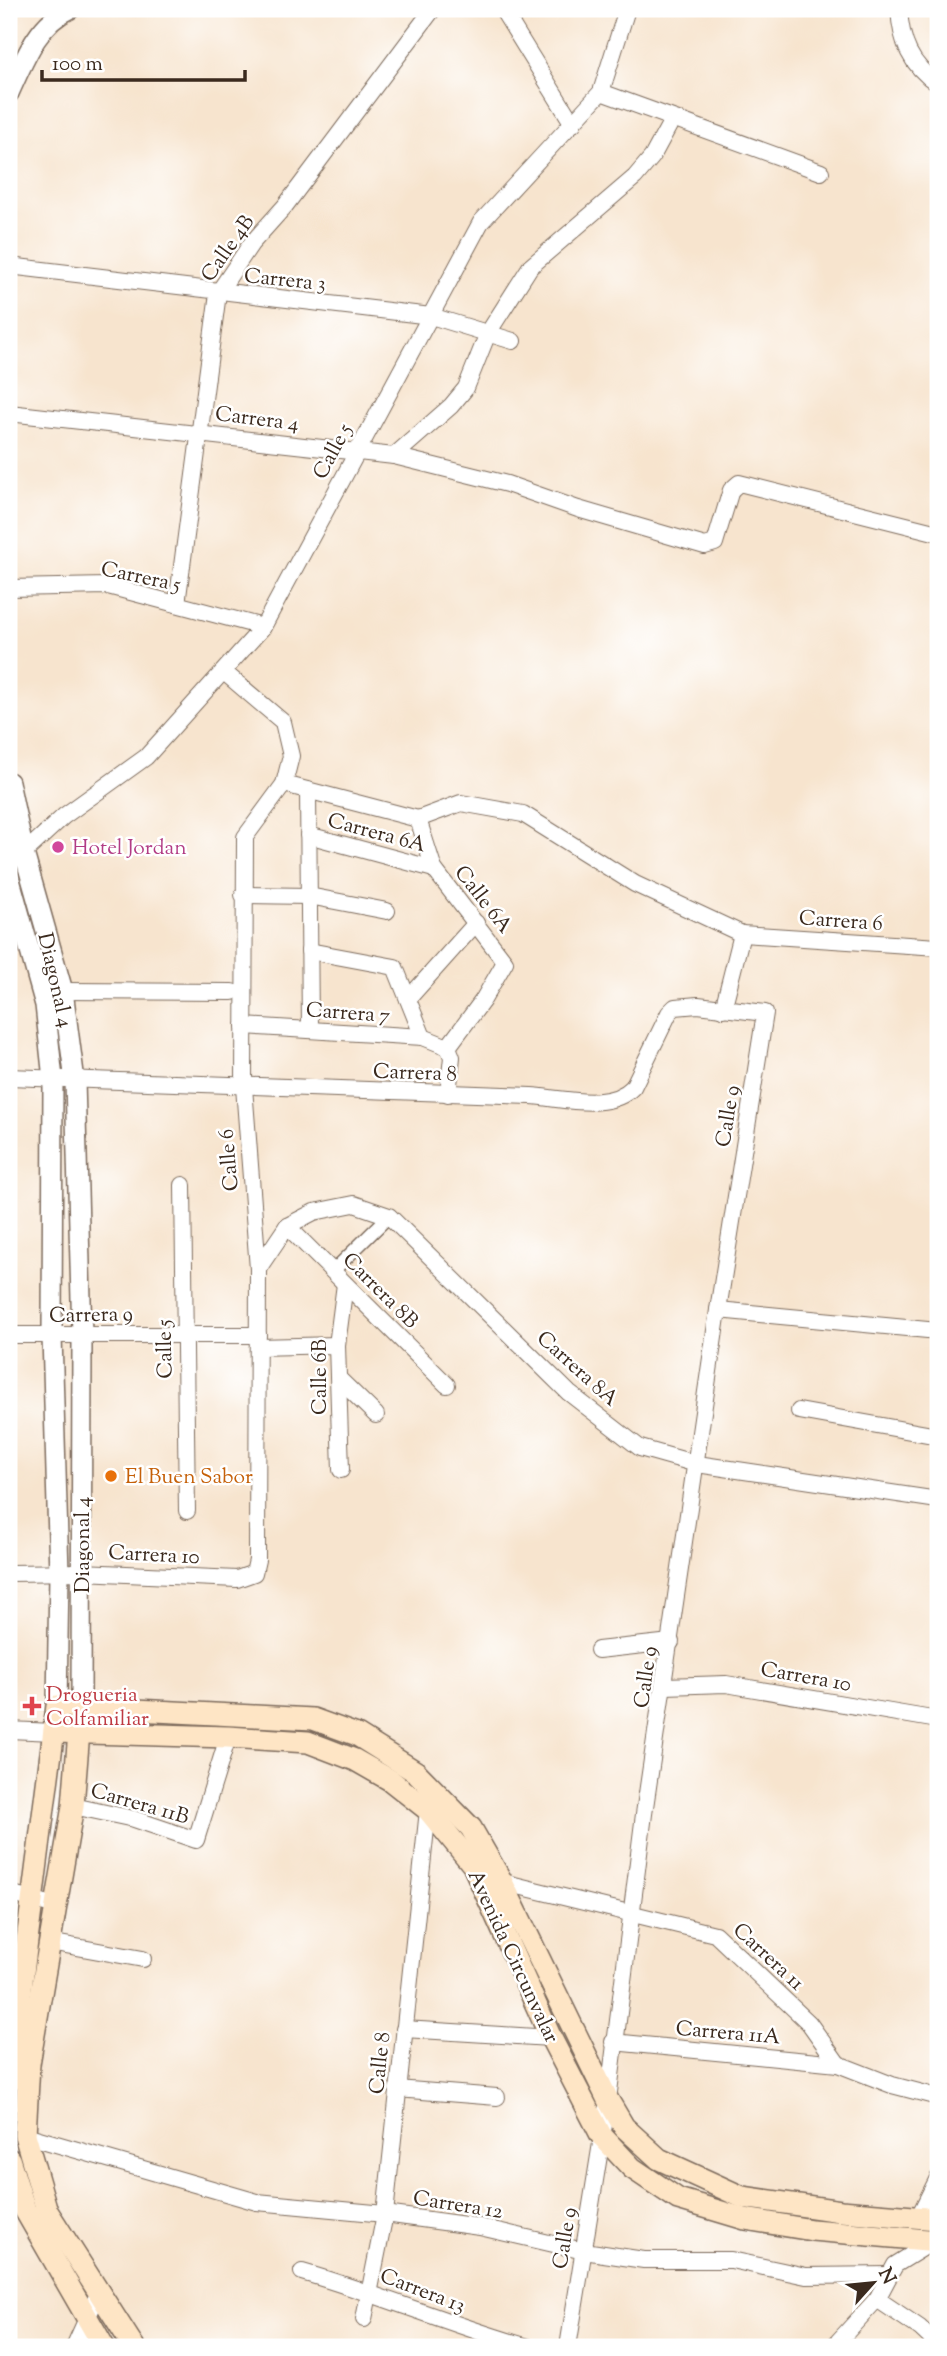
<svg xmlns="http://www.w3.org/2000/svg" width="947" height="2356" font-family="'Sorts Mill Goudy',serif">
	<rect width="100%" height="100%" fill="#fff"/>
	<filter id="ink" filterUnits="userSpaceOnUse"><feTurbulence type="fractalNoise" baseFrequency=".0143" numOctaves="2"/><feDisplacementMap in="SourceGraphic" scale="14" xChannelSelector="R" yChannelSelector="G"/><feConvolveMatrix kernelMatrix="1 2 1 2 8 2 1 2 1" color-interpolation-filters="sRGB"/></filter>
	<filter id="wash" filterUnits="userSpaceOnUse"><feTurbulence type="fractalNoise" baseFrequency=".00686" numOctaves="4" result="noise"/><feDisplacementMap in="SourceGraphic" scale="28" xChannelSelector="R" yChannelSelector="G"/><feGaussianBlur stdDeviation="1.57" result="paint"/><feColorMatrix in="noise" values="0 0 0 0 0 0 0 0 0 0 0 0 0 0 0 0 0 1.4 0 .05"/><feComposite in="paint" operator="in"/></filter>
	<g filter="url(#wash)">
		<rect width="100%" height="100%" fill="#f7e4ce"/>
	</g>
	<g filter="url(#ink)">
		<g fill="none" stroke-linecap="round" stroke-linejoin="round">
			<g stroke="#7d6b5c" stroke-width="15">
				<path id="pedestrian" d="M 332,1272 L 389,1216"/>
			</g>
			<g stroke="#7d6b5c" stroke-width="18">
				<g id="minor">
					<path d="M 502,9 L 573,124"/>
					<path d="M 899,9 C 901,42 910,65 938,84"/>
					<path d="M 601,92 L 821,172"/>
					<path d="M 9,266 L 431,316 L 513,341"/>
					<path d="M 9,413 L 394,456 L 507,484 L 578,509 L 705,546 L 715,543 L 731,490 L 739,483 L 938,533"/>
					<path d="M 394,456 L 451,406 L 466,388 L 488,333 L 530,267 L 635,177 L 652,157 L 672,120"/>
					<path d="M 9,588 L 108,586 L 263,627"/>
					<path d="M 177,604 L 218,293 L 251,244 L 285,206 L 433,9"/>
					<path d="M 284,784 L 418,819 L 434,869 L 505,962 L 483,1000 L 448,1047"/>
					<path d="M 308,790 L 310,1030"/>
					<path d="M 418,819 L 461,803 L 523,814 L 635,884 L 742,934 L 938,947"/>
					<path d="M 308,835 L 434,869"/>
					<path d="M 9,862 L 24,853 L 64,816 L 146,757 L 263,627 L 481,222 L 601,92 L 627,9"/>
					<path d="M 243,895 L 309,896 L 387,911"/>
					<path d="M 309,951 L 395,967 L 423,1037"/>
					<path d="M 63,991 L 232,992"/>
					<path d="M 408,999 L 476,923"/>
					<path d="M 723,1009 L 742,934"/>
					<path d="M 244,1026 L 423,1037 L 448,1047"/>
					<path d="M 9,1077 L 531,1096 C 562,1098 609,1112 633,1087 L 669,1013 L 675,1007 L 698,1005 L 765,1013 L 718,1310 L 644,1814 L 608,2100 L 568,2347"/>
					<path d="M 448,1094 L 452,1057 L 448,1047"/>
					<path d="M 183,1185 L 187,1511"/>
					<path d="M 287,1226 L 447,1385"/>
					<path d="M 258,1269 L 287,1226 L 314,1212 L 354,1204 L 389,1216 L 569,1393 L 640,1448 L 697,1464 L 938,1500"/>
					<path d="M 718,1310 L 938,1331"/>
					<path d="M 9,1335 L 258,1335"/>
					<path d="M 258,1347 L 337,1345"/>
					<path d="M 339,1379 L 376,1415"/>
					<path d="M 799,1411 L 938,1436"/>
					<path d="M 341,1470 L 337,1345 L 345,1284"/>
					<path d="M 9,1573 L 82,1572 L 237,1579 L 254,1573 L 257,1560 L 258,1269 L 244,1087 L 245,837 L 284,784 L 291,756 L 283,722 L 224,672"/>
					<path d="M 598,1650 L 671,1642"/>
					<path d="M 665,1686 L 726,1684 L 938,1720"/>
					<path d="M 9,1730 L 54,1732"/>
					<path d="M 73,1806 L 134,1819 L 196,1840 L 228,1737"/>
					<path d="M 502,1882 L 715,1934 L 809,2023 L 838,2064 L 892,2085 L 938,2097"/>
					<path d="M 9,1893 L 56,1906"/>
					<path d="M 49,1942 L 143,1959"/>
					<path d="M 404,2029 L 551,2038"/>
					<path d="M 613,2042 L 838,2064"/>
					<path d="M 397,2089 L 497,2097"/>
					<path d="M 25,2135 L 257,2202 L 385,2214 L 480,2227 L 584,2251 L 644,2260 L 731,2260 L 806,2276 L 890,2275"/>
					<path d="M 918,2218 L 938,2178"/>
					<path d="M 302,2272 C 379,2294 451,2325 528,2347"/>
					<path d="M 877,2299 L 920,2328 L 938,2345"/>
					<path d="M 364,2319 L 385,2214 L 428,1810"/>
					<path d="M 74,2347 L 98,2294"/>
					<path d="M 833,2347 L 877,2299 L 895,2265 L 934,2241"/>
				</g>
			</g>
			<g stroke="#7d6b5c" stroke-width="22">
				<g id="tertiary">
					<path d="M 9,93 C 23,63 37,23 70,9"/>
					<path d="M 9,782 L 24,853 L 63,991 L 75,1081 L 82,1336 L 81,1707"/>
					<path d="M 9,876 L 45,1005 L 53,1079 L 52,1336 L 59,1573 L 57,1706"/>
				</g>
			</g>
			<g stroke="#7d6b5c" stroke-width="24">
				<g id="secondary">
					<path d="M 80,1719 L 73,1806 L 29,2064 L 25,2135 L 47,2211 L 134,2347"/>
					<path d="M 54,1732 L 228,1737 L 308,1742 L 355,1760 L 390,1780 L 428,1810 L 473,1865 L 551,2038 L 601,2135 L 632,2168 L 678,2199 L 745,2219 L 812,2230 L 938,2241"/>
					<path d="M 9,2082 L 57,1706 L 313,1719 L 357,1735 L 416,1772 L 471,1828 L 502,1882 L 608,2100 L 624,2127 L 659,2159 L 742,2197 L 841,2211 L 938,2219"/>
					<path d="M 9,2159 L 25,2210 L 104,2347"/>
				</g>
			</g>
			<use href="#pedestrian" stroke="#fff" stroke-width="12"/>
			<use href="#minor" stroke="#fff" stroke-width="16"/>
			<use href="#tertiary" stroke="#fff" stroke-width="19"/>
			<use href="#secondary" stroke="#fee5c5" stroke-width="21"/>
		</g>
	</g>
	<circle fill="#d1479c" stroke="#fff" stroke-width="2.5" cx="58" cy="847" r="7"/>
	<circle fill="#e8710a" stroke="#fff" stroke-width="2.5" cx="111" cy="1476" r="7"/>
	<path fill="#e0444e" stroke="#fff" stroke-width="2.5" d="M28.5 1695.5h7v7h7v7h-7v7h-7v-7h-7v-7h7z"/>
	<g text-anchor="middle" stroke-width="5" stroke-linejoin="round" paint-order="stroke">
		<g font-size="21" fill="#3b2a1e" stroke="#fff">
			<text transform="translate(227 248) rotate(-55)" y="7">Calle 4B</text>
			<text transform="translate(285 279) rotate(6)" y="7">Carrera 3</text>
			<text transform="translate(257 418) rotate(7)" y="7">Carrera 4</text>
			<text transform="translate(332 451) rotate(-62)" y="7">Calle 5</text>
			<text transform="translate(141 576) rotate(12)" y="7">Carrera 5</text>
			<text transform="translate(377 832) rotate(15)" y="7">Carrera 6A</text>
			<text transform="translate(484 899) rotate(52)" y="7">Calle 6A</text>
			<text transform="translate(841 920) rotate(4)" y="7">Carrera 6</text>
			<text transform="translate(56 980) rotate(77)" y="7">Diagonal 4</text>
			<text transform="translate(348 1012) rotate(4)" y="7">Carrera 7</text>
			<text transform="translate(415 1072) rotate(2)" y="7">Carrera 8</text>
			<text transform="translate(727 1116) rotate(-81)" y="7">Calle 9</text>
			<text transform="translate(228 1160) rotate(-95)" y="7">Calle 6</text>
			<text transform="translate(381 1290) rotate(45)" y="7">Carrera 8B</text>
			<text transform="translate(91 1314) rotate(-1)" y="7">Carrera 9</text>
			<text transform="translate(164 1349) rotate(-91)" y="7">Calle 5</text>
			<text transform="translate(578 1368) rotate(42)" y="7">Carrera 8A</text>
			<text transform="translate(319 1377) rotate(-90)" y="7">Calle 6B</text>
			<text transform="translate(82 1545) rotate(-90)" y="7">Diagonal 4</text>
			<text transform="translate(154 1554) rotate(3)" y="7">Carrera 10</text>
			<text transform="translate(806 1676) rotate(10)" y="7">Carrera 10</text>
			<text transform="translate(645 1677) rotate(-82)" y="7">Calle 9</text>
			<text transform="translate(140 1803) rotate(16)" y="7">Carrera 11B</text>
			<text transform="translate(514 1956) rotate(65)" y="7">Avenida Circunvalar</text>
			<text transform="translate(769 1956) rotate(43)" y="7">Carrera 11</text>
			<text transform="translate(728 2032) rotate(5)" y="7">Carrera 11A</text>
			<text transform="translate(379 2063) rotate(-84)" y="7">Calle 8</text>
			<text transform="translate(458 2204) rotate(9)" y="7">Carrera 12</text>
			<text transform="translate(564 2238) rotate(-81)" y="7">Calle 9</text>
			<text transform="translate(423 2290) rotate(21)" y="7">Carrera 13</text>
		</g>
		<g font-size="21" fill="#b23c85" stroke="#fff" text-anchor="start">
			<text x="72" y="854">Hotel Jordan</text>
		</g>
		<g font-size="21" fill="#c56008" stroke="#fff" text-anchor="start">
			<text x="125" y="1483">El Buen Sabor</text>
		</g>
		<g font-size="21" fill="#be3a42" stroke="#fff" text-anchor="start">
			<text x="46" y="1701">Drogueria<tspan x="46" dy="24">Colfamiliar</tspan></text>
		</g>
	</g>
	<rect width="947" height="2356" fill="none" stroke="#fff" stroke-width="35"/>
	<g transform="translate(873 2283) rotate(63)" stroke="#ffffff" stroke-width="5" paint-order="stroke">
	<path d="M0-5L12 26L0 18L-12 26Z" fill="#3b2a1e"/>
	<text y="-10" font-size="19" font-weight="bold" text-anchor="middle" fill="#3b2a1e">N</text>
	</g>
	<path d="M42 70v10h203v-10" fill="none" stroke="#3b2a1e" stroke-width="3.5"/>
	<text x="52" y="70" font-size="21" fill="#3b2a1e" stroke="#ffffff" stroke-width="5" paint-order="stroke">100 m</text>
</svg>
